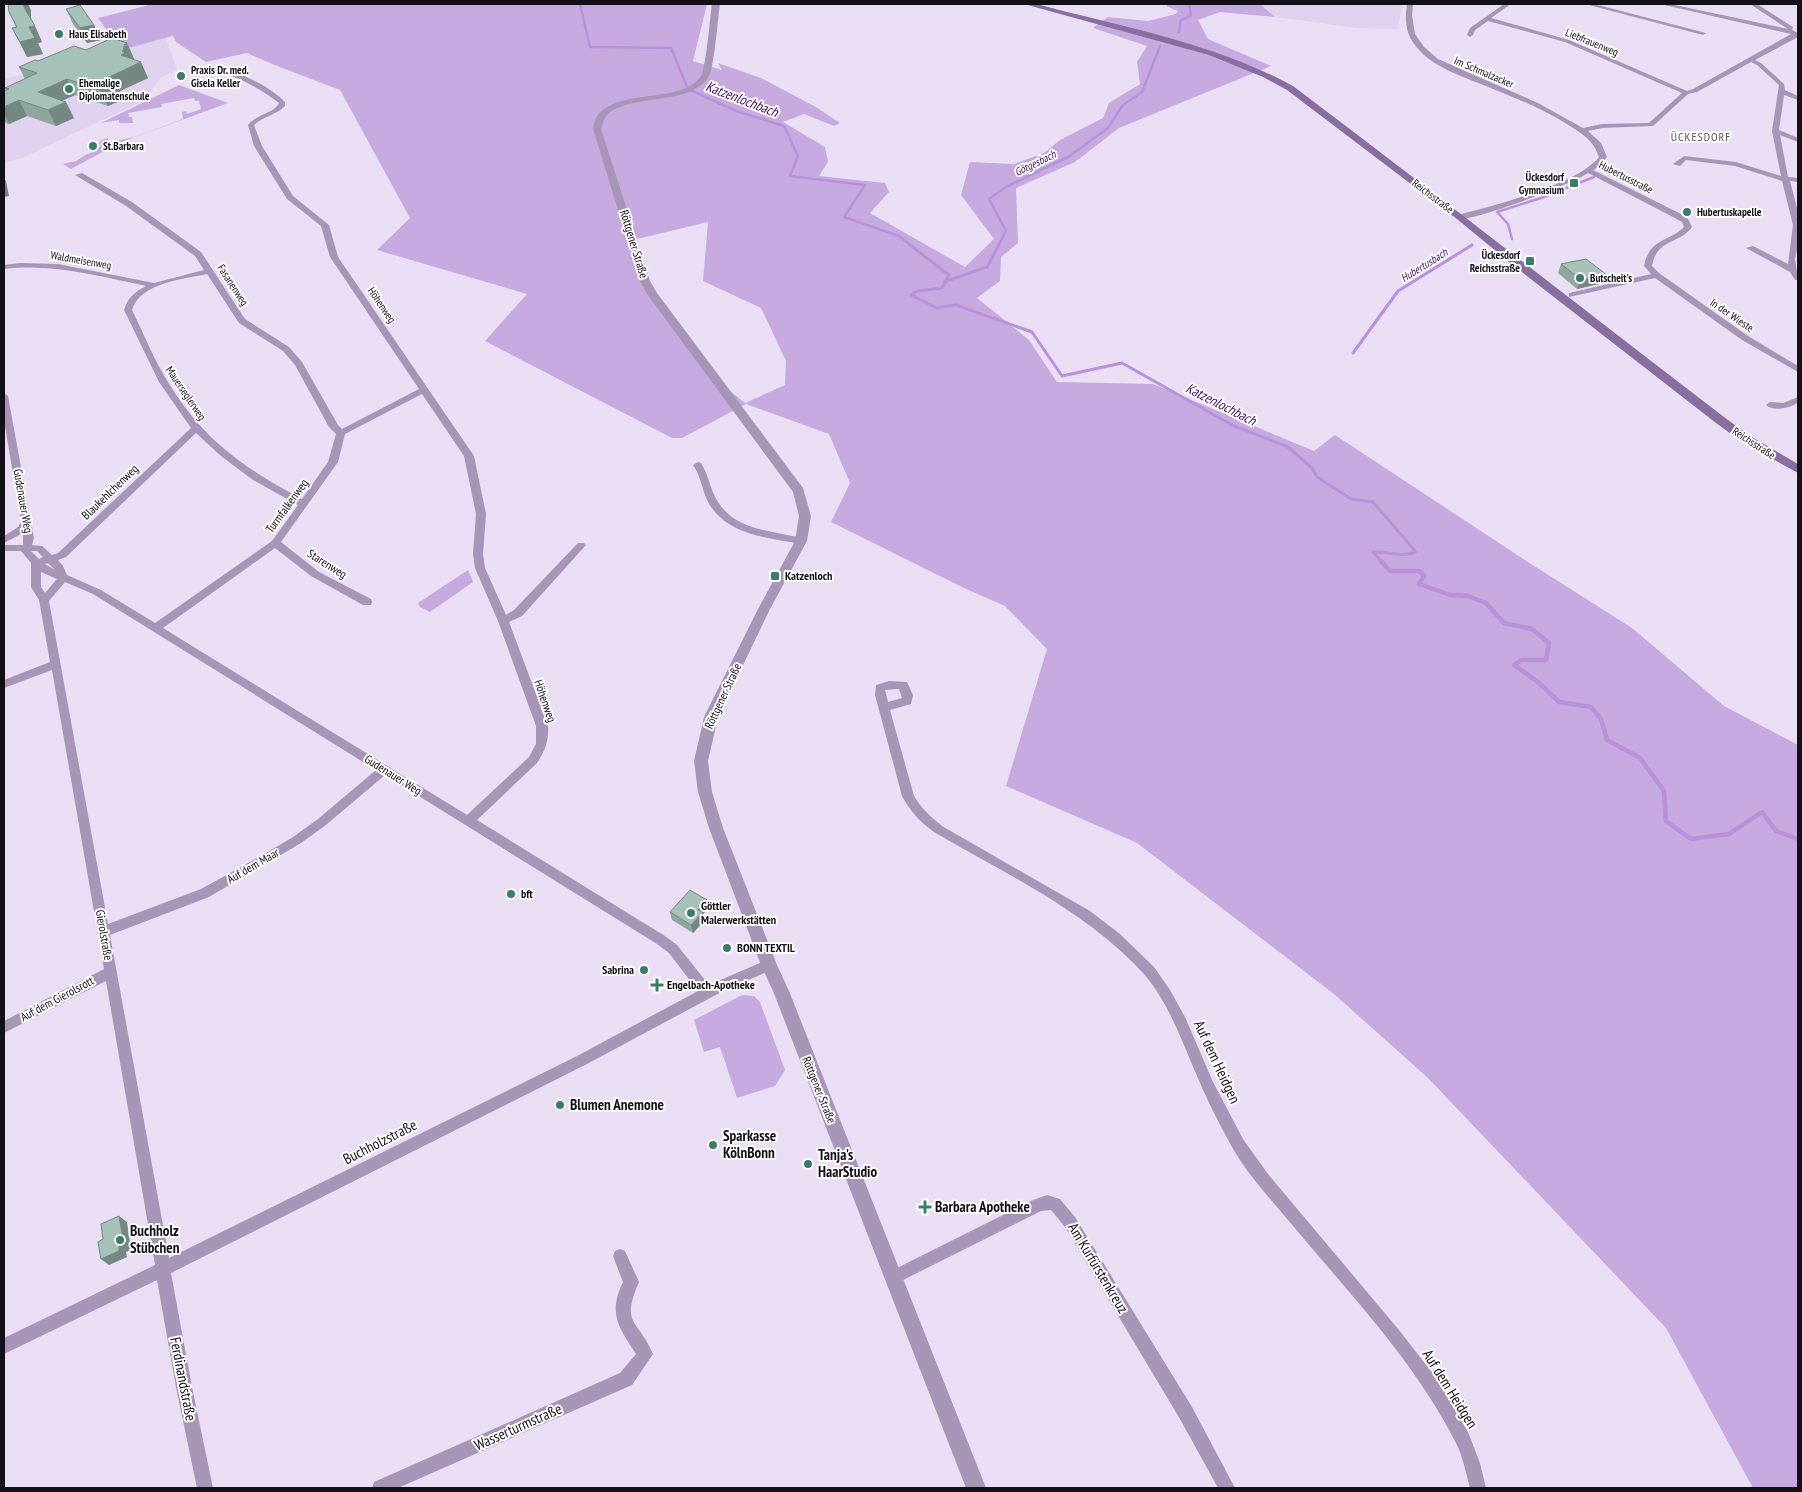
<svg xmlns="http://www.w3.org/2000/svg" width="1802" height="1492" font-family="'PT Sans Narrow',sans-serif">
	<rect width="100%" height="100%" fill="#eadef4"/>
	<g fill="#e0d1ee">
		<path d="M 1260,4 L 1402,4 L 1398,29 L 1357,28 L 1275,17 Z"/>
		<path d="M 166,38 L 177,70 L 161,77 L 145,100 L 22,158 L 4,163 L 4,79 Z"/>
	</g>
	<g fill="#c6aadf" fill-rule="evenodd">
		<path d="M 153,4 L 707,4 L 693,61 L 722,70 L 718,63 L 761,78 L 816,107 L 840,123 L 834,126 L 804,114 L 783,122 L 825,147 L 828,162 L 819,176 L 885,183 L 889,192 L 870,213 L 965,267 L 994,239 L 961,195 L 970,162 L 1014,164 L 1044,153 L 1060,140 L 1103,118 L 1109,103 L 1140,84 L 1137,62 L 1147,46 L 1093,28 L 1108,17 L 1148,21 L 1176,14 L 1178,11 L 1166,6 L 1169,4 L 1260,4 L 1275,17 L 1220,12 L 1198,20 L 1208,39 L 1271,66 L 1119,128 L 1075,162 L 1016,188 L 1018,243 L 1001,257 L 1000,281 L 977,298 L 1029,340 L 1057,382 L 1153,384 L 1314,451 L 1335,435 L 1531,564 L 1632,628 L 1724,706 L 1798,745 L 1798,1488 L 1753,1488 L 1666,1328 L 1427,1077 L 1334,994 L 1137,843 L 1006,786 L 1047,649 L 1005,606 L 964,588 L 831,522 L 850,483 L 829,434 L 746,404 L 682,438 L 672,438 L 485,341 L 527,294 L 377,250 L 410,218 L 340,90 L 277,66 L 247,53 L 206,62 L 176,42 L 173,36 L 121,50 L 98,18 ZM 708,222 L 703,281 L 761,308 L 786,361 L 785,385 L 745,403 L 709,374 L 642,284 L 629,241 Z"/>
		<path d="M 179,85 L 228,103 L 119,143 L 71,169 L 63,164 L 76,161 L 87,154 L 94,152 L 94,149 L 101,146 L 99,143 L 101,140 L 108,138 L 109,142 L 135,137 L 183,119 L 182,112 L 186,111 L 187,114 L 201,109 L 199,101 L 195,101 L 194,98 L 161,104 L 162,107 L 128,113 L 129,117 L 132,117 L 133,123 L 119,123 L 119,120 L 101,123 Z"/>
		<path d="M 468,570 L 473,582 L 430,612 L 420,607 L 418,603 Z"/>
		<path d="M 742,995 L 754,996 L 760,1002 L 785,1070 L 775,1086 L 737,1098 L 720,1047 L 704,1052 L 694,1020 Z"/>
	</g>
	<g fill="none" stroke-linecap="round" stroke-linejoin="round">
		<g stroke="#b990da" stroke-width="2.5">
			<path d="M 580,4 L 590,47 L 671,48 L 688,89 L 736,111 L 784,126 L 798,156 L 790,176 L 865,185 L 844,217 L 899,236 L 912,246"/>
			<path d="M 1179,32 L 1181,20 L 1191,16 L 1189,4"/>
			<path d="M 1512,239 L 1508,224 L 1497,212 L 1541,198 L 1594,177"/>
			<path d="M 998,246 L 1006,231 L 989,199 L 1006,187 L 1068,157 L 1108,128 L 1123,105 L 1142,92 L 1160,46"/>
			<path d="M 1470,246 L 1472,245"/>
		</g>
		<g stroke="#b990da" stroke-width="3">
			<path d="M 910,245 L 949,275 L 942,288 L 917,291 L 911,295 L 937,308 L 956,305 L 1032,332 L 1062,376 L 1122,363 L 1232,425 L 1288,447 L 1312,468 L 1317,477 L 1351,499 L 1373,502 L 1416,552 C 1402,558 1389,551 1373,552 L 1382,562"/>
			<path d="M 944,282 L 987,267 L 999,245"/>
			<path d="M 1353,353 L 1398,291 L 1472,245"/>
		</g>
		<path stroke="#b990da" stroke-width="4.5" d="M 1381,561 L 1390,571 L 1420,571 L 1424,576 L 1419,584 L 1450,595 L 1468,596 L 1486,603 L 1504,623 L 1532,629 L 1549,643 L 1546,660 L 1521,660 L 1514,665 L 1538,682 L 1559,702 L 1591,707 L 1601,719 L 1607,740 L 1640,758 L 1664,791 L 1666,821 L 1691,839 L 1729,834 L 1762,812 L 1776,831 L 1798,839"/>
		<g fill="#a695b6" fill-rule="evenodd">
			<path d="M 1407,4 L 1413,4 L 1412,15 L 1415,34 L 1424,47 L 1438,59 L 1538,103 L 1583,128 L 1602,124 L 1649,123 L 1682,93 L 1565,42 L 1488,21 L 1475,30 L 1473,35 L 1470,37 L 1467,35 L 1470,28 L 1504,4 L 1511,4 L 1491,18 L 1569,40 L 1687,91 L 1693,89 L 1791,34 L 1660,4 L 1670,4 L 1788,29 L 1750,4 L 1757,4 L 1793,27 L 1792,30 L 1798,33 L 1798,37 L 1755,60 L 1761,63 L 1784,84 L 1785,90 L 1798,96 L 1798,100 L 1784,95 L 1779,130 L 1798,138 L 1798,142 L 1780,135 L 1788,177 L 1798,178 L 1798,182 L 1790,181 L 1798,212 L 1798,245 L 1795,259 L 1798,280 L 1795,280 L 1790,272 L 1746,248 L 1753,246 L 1788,264 L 1793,225 L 1782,181 L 1735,166 L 1686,160 L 1680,166 L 1673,164 L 1684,156 L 1736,162 L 1781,176 L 1772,131 L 1779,85 L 1757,65 L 1751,62 L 1697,92 L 1688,94 L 1653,126 L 1602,128 L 1588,131 L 1601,143 L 1607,157 L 1599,167 L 1593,170 L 1679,213 L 1688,219 L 1692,227 C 1679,245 1657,238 1652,266 L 1659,273 L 1748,336 L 1798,366 L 1798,372 L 1742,340 L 1655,278 L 1569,297 L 1569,293 L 1651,274 L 1644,266 C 1650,237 1668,243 1684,227 L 1682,222 L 1673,217 L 1588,173 C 1570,185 1477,220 1458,219 L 1458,215 C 1494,205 1577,185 1599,157 C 1593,139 1581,133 1565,123 C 1543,109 1518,99 1493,89 C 1466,77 1429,68 1412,41 C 1405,29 1405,17 1407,4 Z"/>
			<path d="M 1585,4 L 1594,4 L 1706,33 L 1703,35 Z"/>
			<path d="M 214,67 C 239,72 267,84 285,102 L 285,106 C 277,115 263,116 254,125 L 262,146 L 293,196 L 329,225 L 338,257 L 474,456 L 486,514 L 483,554 L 485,568 L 506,615 L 514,610 L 578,543 L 584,543 L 586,545 L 522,616 L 509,622 L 548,726 C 549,740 545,751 537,763 L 477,820 L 665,936 L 677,945 L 709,985 L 769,959 L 774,961 L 775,965 L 774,969 L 725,990 L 587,1064 L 171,1273 L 192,1387 L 213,1488 L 197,1488 L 176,1387 L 157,1280 L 4,1354 L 4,1338 L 155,1265 L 106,981 L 4,1033 L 4,1021 L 104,969 L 52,670 L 4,688 L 4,680 L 50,662 L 39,600 L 31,587 L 31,563 L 21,551 L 4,551 L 4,545 L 23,545 L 23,533 L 4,543 L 4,536 L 18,527 L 21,522 L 4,420 L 4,393 L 8,396 L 34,538 L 32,545 L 42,546 L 52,555 L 58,553 L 191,428 L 159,382 L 124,310 C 128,297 135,292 146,286 C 99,276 52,263 4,269 L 4,265 L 20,263 L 58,264 L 154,283 L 204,270 L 195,256 L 126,206 L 75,175 L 82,173 L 132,202 L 201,252 L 245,319 L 289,347 L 302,362 L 338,425 L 342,429 L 419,389 L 330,257 L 321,226 L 287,199 L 254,146 L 248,125 C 255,115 275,113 279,103 C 258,87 237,76 212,70 L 212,68 ZM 207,274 L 239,323 L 283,351 L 295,365 L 329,427 L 336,434 L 328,462 L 302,499 C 244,468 203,440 168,382 C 154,360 144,334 132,310 C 140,283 183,279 207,274 ZM 422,394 L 464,456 L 476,514 L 473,554 L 475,568 L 498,621 L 536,726 L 536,744 L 529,757 L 467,815 L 163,628 L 275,548 L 311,576 L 363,605 L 371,605 L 372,602 L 371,599 L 319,572 L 281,542 L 338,462 L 345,434 ZM 196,433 L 221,456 L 253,480 L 298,505 L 272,541 L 155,623 L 101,590 L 67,575 L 63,566 L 58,560 L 66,557 ZM 31,551 L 37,551 L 43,557 L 39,559 ZM 48,563 L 55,570 L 45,564 ZM 41,572 L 57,579 L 45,593 L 41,587 ZM 65,582 L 93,594 L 376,770 L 318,819 L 293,837 L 261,856 L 201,889 L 108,924 L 49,601 ZM 385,775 L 657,944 L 669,953 L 698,991 L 577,1056 L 169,1258 L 110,935 L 209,897 L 269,862 L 301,843 L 326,825 Z"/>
			<path d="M 1798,397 L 1798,403 C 1788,408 1775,412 1766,405 L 1770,402 L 1783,403 Z"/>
			<path d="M 698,462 L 701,463 C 709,475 710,490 718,502 C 737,532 774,530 804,539 L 806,541 L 804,543 L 801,544 C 768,538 726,535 708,502 C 702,490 701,476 693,465 Z"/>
			<path d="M 889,681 L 907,682 L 913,695 L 911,704 L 890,710 L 914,796 C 921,808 931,817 942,826 L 1090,911 L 1120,934 L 1154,967 L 1170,990 L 1185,1017 L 1213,1082 L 1243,1139 L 1268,1174 L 1399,1330 L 1437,1379 L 1468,1432 L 1480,1463 L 1486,1488 L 1470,1488 C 1466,1473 1463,1457 1456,1443 C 1414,1360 1347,1291 1288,1220 C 1269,1197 1247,1174 1232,1147 C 1218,1122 1205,1096 1194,1069 C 1180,1036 1167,1000 1143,973 C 1086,911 1006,874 934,832 C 920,822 910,811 902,796 L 875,695 L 876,685 ZM 897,689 L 899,689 L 902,698 L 888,702 L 885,690 Z"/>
			<path d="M 1047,1195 L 1060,1199 L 1075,1217 L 1192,1407 L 1235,1488 L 1218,1488 L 1180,1419 L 1065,1227 L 1051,1210 L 1041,1211 L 899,1282 L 894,1284 L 889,1282 L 887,1277 L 889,1272 L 1033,1200 Z"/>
			<path d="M 620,1249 L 625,1251 L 639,1282 C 620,1326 638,1318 653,1354 L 632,1385 L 398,1488 L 372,1488 L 374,1482 L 620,1373 L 636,1354 C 618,1327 608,1313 623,1282 L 613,1256 L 615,1251 Z"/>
		</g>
		<path fill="#a695b6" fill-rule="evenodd" d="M 712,4 L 720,4 C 718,17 714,68 709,76 C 691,108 622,92 605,118 C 603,121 602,126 601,129 L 650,281 L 657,293 L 803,488 L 811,516 L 807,541 L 770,609 L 718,717 L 708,761 L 712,792 L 723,828 L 777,965 L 789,991 L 986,1488 L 966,1488 L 773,991 L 761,965 L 709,828 L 698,792 L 694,761 L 704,717 L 758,609 L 795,541 L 799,516 L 793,492 L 647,294 L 640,281 L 593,129 C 594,125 595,118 598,115 C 622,87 680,105 701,76 C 706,68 710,17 712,4 Z"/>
		<path fill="#886e9e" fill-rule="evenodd" d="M 1024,4 L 1036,4 C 1123,27 1214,43 1293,86 C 1438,195 1580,307 1724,417 L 1750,436 L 1798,464 L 1798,473 L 1742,442 L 1716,423 L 1514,266 L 1457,219 L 1287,90 L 1263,77 L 1209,55 Z"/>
	</g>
	<g fill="#8ea69e">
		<path d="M 66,9 L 94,25 L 101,40 L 87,43 L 73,24 Z"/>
		<path d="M 31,10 L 31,20 L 42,42 L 38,43 L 43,54 L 27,57 L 12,28 L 16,27 L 9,12 Z"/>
		<path d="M 127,43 L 134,59 L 133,59 L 148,78 L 120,91 L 124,99 L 108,106 L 75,95 L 62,100 L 74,118 L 56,126 L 27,116 L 9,124 L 4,122 L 4,91 L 6,90 L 5,88 L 25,79 L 19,67 L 38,61 L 86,50 Z"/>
		<path d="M 1561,264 L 1607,275 L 1603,283 L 1577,289 L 1558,273 Z"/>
		<path d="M 709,908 L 703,914 L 705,920 L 693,933 L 672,920 L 670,912 Z"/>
	</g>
	<g fill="#748781">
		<path d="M 24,4 L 28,4 L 31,10 L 31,22 L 24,7 Z"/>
		<path d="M 94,25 L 101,40 L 87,43 L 80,28 Z"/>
		<path d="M 35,26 L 42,42 L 38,43 L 43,54 L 27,57 L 20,42 L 29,27 Z"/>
		<path d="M 127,43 L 134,59 L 132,59 L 141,62 L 148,78 L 120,91 L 124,99 L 108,106 L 100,90 L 105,79 L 121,55 L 124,45 Z"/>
		<path d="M 67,79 L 75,95 L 46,108 L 38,92 Z"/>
		<path d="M 19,100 L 27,116 L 9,124 L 4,113 L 4,107 Z"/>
		<path d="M 66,102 L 74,118 L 56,126 L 48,110 Z"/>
		<path d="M 4,178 L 6,181 L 9,196 L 4,197 Z"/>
		<path d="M 1607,275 L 1603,283 L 1577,289 L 1581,280 Z"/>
		<path d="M 707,900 L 709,908 L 703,914 L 705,920 L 693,933 L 691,925 L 698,910 Z"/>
		<path d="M 119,1216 L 127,1222 L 131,1250 L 126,1252 L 127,1257 L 109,1265 L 101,1259 L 119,1246 Z"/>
	</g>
	<g fill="#a5c1b8" stroke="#748781">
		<path d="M 8,4 L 24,4 L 24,7 L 35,26 L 29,27 L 35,38 L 20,42 L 12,28 L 17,27 L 9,12 Z"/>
		<path d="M 80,5 L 94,25 L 80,28 L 66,9 Z"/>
		<path d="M 112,38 L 127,43 L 124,45 L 127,45 L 123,47 L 126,47 L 123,49 L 125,50 L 122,51 L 125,52 L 121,55 L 141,62 L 105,79 L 117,83 L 100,90 L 67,79 L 38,92 L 66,102 L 48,110 L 19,100 L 4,107 L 4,91 L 9,89 L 5,88 L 37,73 L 19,67 L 35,60 L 38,61 L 74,46 L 86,50 Z"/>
		<path d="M 1586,259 L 1607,275 L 1581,280 L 1561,264 Z"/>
		<path d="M 690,890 L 707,900 L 698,910 L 703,912 L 691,925 L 670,912 Z"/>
		<path d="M 119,1216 L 124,1244 L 119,1246 L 119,1251 L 101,1259 L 98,1242 L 103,1239 L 101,1224 Z"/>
	</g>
	<g fill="#3a7b6a" stroke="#fff" stroke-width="2">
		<circle cx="59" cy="34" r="5"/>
		<circle cx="181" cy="76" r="5"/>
		<circle cx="69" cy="89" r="5"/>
		<circle cx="93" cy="146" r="5"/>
		<rect x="1569" y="178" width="10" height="10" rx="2.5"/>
		<circle cx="1687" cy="212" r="5"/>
		<rect x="1525" y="256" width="10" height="10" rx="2.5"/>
		<circle cx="1580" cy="278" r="5"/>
		<rect x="770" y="571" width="10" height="10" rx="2.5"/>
		<circle cx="511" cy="894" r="5"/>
		<circle cx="691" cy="913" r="5"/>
		<circle cx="727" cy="948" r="5"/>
		<circle cx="644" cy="970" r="5"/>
		<path d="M654.5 977.5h5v5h5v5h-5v5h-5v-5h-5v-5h5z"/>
		<circle cx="560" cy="1105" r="5"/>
		<circle cx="713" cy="1145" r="5"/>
		<circle cx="808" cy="1164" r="5"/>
		<path d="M922.5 1199.5h5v5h5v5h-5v5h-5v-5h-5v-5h5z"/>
		<circle cx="120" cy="1240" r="5"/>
	</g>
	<g text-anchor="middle" stroke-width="4" stroke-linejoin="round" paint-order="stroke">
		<g font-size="11" font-weight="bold" fill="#141018" stroke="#fff" text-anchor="start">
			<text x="69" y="38">Haus Elisabeth</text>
			<text x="191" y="74">Praxis Dr. med.<tspan x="191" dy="13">Gisela Keller</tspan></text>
			<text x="79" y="87">Ehemalige<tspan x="79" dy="13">Diplomatenschule</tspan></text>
			<text x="103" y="150">St.Barbara</text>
			<text x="1564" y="181" text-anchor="end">Ückesdorf<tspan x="1564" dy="13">Gymnasium</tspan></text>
			<text x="1697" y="216">Hubertuskapelle</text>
			<text x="1520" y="259" text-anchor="end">Ückesdorf<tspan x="1520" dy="13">Reichsstraße</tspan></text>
			<text x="1590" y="282">Butscheit's</text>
		</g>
		<g font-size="11" fill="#141018" stroke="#fff">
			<text transform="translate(1592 42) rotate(22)" y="4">Liebfrauenweg</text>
			<text transform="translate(1484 72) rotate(23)" y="4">Im Schmalzacker</text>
			<text transform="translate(1626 177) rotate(27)" y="4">Hubertusstraße</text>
			<text transform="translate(1433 196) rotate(37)" y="4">Reichsstraße</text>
			<text transform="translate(81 260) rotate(10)" y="4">Waldmeisenweg</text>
			<text transform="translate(233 285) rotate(57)" y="4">Fasanenweg</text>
			<text transform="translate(382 305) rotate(56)" y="4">Höhenweg</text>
			<text transform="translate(1732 315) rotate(34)" y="4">In der Wieste</text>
			<text transform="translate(186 393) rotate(56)" y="4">Mauerseglerweg</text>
			<text transform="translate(1754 443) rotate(33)" y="4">Reichsstraße</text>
		</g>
		<g font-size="11" font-style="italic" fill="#470d67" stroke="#fff">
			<text transform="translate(1035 163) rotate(-26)" y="4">Götgesbach</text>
			<text transform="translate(1424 265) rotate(-32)" y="4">Hubertusbach</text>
		</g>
		<g font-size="12" letter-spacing="1" fill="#5c5265" stroke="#fff">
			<text x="1701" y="141">ÜCKESDORF</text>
		</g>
		<g font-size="12" fill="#141018" stroke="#fff">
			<text transform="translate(634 244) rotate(73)" y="4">Röttgener Straße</text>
			<text transform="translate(110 492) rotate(-44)" y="4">Blaukehlchenweg</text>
			<text transform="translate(23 501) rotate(80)" y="4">Gudenauer Weg</text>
			<text transform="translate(287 506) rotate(-54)" y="4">Turmfalkenweg</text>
			<text transform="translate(327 564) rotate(32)" y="4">Starenweg</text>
			<text transform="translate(723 696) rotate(-65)" y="4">Röttgener Straße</text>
			<text transform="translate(545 701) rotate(71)" y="4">Höhenweg</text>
			<text transform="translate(393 775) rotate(32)" y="4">Gudenauer Weg</text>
			<text transform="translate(253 866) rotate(-30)" y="4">Auf dem Maar</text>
			<text transform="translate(104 935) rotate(80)" y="4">Gierolstraße</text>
			<text transform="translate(57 999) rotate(-28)" y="4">Auf dem Gierolsrott</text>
			<text transform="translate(819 1090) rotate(68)" y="4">Röttgener Straße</text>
		</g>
		<g font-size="12" font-weight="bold" fill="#141018" stroke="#fff" text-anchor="start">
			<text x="785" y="580">Katzenloch</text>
			<text x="521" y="898">bft</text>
			<text x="701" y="910">Göttler<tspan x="701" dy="14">Malerwerkstätten</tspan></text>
			<text x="737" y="952">BONN TEXTIL</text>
			<text x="634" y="974" text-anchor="end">Sabrina</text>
			<text x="667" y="989">Engelbach-Apotheke</text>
		</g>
		<g font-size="14" font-style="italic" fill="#470d67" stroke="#fff">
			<text transform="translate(742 99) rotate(21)" y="5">Katzenlochbach</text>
			<text transform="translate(1221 404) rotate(27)" y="5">Katzenlochbach</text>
		</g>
		<g font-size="15" fill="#141018" stroke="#fff">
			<text transform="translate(1217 1062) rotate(65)" y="5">Auf dem Heidgen</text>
			<text transform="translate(380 1142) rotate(-27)" y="5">Buchholzstraße</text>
			<text transform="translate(1098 1268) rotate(59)" y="5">Am Kurfürstenkreuz</text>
			<text transform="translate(183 1379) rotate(79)" y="5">Ferdinandstraße</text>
			<text transform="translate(1450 1389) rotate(58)" y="5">Auf dem Heidgen</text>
			<text transform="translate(518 1427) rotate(-24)" y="5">Wasserturmstraße</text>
		</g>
		<g font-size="15" font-weight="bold" fill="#141018" stroke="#fff" text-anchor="start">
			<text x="570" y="1110">Blumen Anemone</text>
			<text x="723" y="1141">Sparkasse<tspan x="723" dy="17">KölnBonn</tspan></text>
			<text x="818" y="1160">Tanja's<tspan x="818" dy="17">HaarStudio</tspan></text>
			<text x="935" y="1212">Barbara Apotheke</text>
			<text x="130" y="1236">Buchholz<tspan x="130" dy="17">Stübchen</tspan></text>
		</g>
	</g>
	<rect width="1802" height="1492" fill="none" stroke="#141018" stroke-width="10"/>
</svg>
